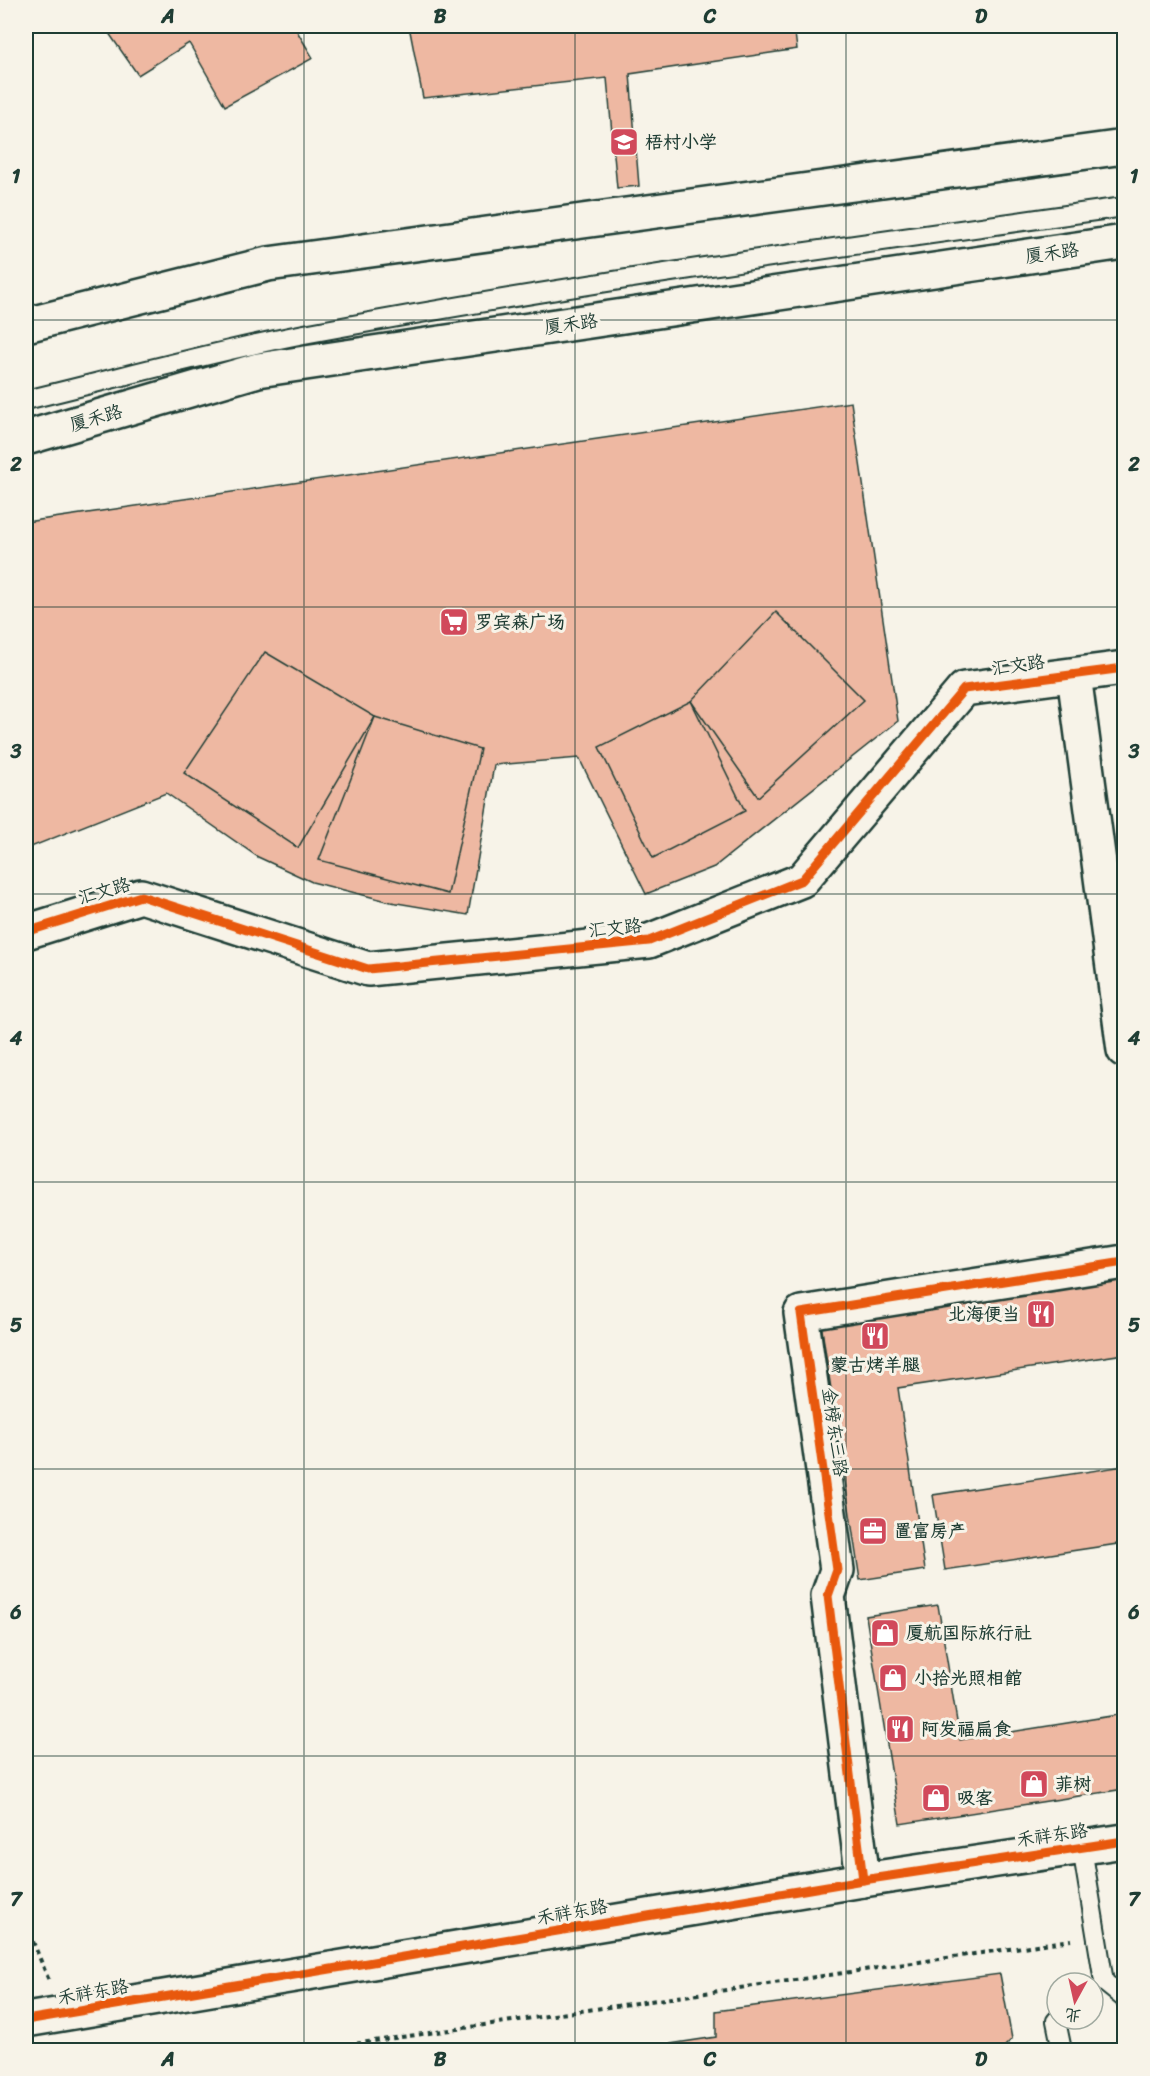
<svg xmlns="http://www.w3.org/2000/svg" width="1150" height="2076" font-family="Sriracha,'LXGW WenKai TC',sans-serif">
	<rect width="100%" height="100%" fill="#f7f3e8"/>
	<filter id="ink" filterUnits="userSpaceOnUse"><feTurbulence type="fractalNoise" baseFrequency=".0167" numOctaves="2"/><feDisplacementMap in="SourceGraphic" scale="12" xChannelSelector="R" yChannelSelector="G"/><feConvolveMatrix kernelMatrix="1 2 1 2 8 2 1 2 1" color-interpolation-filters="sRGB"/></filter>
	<g filter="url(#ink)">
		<g fill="#eeb8a2" stroke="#1f3d34" stroke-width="1.5">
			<path d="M 104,26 L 294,26 L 313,58 L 225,106 L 189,43 L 138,75 Z"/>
			<path d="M 409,26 L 794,26 L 797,49 L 630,74 L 639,186 L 617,188 L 607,78 L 423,98 Z"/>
			<path d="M 851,402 L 898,721 L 714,867 L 646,894 L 579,758 L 494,765 L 468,915 L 391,902 L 312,882 L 258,857 L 166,793 L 26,849 L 26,522 Z"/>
			<path d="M 776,612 L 864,700 L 758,797 L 691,701 Z"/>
			<path d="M 265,652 L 375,717 L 298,848 L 184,773 Z"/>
			<path d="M 691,701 L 745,811 L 653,858 L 599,747 Z"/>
			<path d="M 375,717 L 480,749 L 448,894 L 319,860 Z"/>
			<path d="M 1124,1280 L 1124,1354 L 898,1388 L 925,1570 L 860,1580 L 821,1323 Z"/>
			<path d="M 1124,1466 L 1124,1543 L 945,1570 L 933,1495 Z"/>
			<path d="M 938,1605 L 960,1740 L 1124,1714 L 1124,1789 L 900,1824 L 866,1616 Z"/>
			<path d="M 1000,1974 L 1012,2039 L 1001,2050 L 630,2050 L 716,2037 L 716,2011 Z"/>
		</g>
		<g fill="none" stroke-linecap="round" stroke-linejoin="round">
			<g stroke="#1f3d34" stroke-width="22">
				<g id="lane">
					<path d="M 26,400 C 118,378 211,352 304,334 C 576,283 850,245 1124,207"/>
					<path d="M 1082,1848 L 1104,1982 L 1124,1998"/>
					<path d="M 1058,2019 L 1056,2021 L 1062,2050"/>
				</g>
			</g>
			<g stroke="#1f3d34" stroke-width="38">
				<g id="street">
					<path d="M 1074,675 L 1124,1050"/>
					<path d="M 26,932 L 141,896 L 368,969 L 649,941 L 802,880 L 964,689 L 1124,668"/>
					<path d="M 863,1880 L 828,1596 L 837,1570 L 801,1313 L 1124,1262"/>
				</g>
			</g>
			<g stroke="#1f3d34" stroke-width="38">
				<path id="secondary" d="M 26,2020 L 863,1880 L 1124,1841"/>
			</g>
			<g stroke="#1f3d34" stroke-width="38">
				<g id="primary">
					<path d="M 26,325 L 268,264 L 1124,147"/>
					<path d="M 26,438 L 258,370 L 1124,242"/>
				</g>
			</g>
			<g stroke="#1f3d34" stroke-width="4" stroke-dasharray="4.5 4.5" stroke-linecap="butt">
				<path d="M 26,1925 L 50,1983"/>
				<path d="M 312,2050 L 1071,1940"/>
			</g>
			<use href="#lane" stroke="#f7f3e8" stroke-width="18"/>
			<use href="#street" stroke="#f7f3e8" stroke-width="33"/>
			<use href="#secondary" stroke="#f7f3e8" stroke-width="33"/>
			<use href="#primary" stroke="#f7f3e8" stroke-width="33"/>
			<g stroke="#f7f3e8" stroke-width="13">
				<g id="cycleway">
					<path d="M 26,932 L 141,896 L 368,969 L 649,941 L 802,880 L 964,689 L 1124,668"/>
					<path d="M 863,1880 L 828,1596 L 837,1570 L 801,1313 L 1124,1262"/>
					<path d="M 26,2020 L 863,1880 L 1124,1841"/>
				</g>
			</g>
			<use href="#cycleway" stroke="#e8590c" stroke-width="9"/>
		</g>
	</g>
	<path fill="none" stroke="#1f3d34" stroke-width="1.5" stroke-opacity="0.55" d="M 304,26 L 304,2050M 575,26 L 575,2050M 846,26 L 846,2050M 26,320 L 1124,320M 26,607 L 1124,607M 26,894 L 1124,894M 26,1182 L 1124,1182M 26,1469 L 1124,1469M 26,1756 L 1124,1756"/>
	<defs>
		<g id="school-square" transform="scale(1.5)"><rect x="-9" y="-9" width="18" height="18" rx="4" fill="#d1495b" stroke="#f7f3e8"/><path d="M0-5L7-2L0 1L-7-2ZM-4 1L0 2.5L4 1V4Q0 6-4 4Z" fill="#fff"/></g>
		<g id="supermarket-square" transform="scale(1.5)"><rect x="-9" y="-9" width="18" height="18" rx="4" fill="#d1495b" stroke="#f7f3e8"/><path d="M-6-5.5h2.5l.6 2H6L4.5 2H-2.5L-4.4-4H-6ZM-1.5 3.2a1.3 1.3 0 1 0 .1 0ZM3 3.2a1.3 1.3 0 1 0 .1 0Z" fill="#fff"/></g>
		<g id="restaurant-square" transform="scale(1.5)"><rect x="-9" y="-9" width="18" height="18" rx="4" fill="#d1495b" stroke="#f7f3e8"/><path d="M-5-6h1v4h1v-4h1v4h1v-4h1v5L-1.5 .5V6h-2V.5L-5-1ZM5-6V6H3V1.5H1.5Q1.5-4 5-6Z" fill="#fff"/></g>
		<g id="office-square" transform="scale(1.5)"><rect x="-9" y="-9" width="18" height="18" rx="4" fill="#d1495b" stroke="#f7f3e8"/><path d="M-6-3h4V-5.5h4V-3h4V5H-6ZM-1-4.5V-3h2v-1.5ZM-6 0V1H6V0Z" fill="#fff"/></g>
		<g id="shop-square" transform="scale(1.5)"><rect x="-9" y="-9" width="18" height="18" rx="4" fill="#d1495b" stroke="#f7f3e8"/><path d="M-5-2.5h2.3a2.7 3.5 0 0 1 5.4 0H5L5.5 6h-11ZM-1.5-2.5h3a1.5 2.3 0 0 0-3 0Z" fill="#fff"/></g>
	</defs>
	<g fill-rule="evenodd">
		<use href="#school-square" x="624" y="142"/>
		<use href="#supermarket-square" x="454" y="622"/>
		<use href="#restaurant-square" x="1041" y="1314"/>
		<use href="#restaurant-square" x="875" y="1336"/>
		<use href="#office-square" x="873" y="1531"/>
		<use href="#shop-square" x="885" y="1633"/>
		<use href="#shop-square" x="893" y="1678"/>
		<use href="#restaurant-square" x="900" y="1729"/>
		<use href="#shop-square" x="1034" y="1784"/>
		<use href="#shop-square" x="936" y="1798"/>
	</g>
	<g text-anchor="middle" stroke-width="6" stroke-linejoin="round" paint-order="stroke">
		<g font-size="18" font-weight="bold" fill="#1f3d34" stroke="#f7f3e8" text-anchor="start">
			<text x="645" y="148">梧村小学</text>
			<text x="475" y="628">罗宾森广场</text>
			<text x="1020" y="1320" text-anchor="end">北海便当</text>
			<text x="875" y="1371" text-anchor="middle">蒙古烤羊腿</text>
			<text x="894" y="1537">置富房产</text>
			<text x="906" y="1639">厦航国际旅行社</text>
			<text x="914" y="1684">小拾光照相館</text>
			<text x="921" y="1735">阿发福扁食</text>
			<text x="1055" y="1790">菲树</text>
			<text x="957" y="1804">吸客</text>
		</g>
		<g font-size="18" fill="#1f3d34" stroke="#f7f3e8">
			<text transform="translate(1052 253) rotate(-8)" y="6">厦禾路</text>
			<text transform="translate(571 324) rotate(-8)" y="6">厦禾路</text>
			<text transform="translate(96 418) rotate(-16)" y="6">厦禾路</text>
			<text transform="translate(1018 665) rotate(-8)" y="6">汇文路</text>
			<text transform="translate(104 891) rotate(-16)" y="6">汇文路</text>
			<text transform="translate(615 928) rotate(-6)" y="6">汇文路</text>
			<text transform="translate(835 1432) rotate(82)" y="6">金榜东三路</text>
			<text transform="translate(1052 1835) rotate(-8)" y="6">禾祥东路</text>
			<text transform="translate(572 1912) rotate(-10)" y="6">禾祥东路</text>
			<text transform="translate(93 1992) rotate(-10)" y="6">禾祥东路</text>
		</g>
	</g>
	<rect width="1150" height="2076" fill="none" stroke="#f7f3e8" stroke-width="66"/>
	<g transform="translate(1075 2001) rotate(188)"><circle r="28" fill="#f7f3e8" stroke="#a1aaa0" stroke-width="1.5"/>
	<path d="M0-4.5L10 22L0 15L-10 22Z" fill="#d1495b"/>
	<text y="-9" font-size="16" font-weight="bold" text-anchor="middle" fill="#1f3d34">北</text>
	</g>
	<rect x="33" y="33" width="1084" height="2010" fill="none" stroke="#1f3d34" stroke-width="2"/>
	<g font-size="20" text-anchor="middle" font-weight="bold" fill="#1f3d34">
		<text x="168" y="23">A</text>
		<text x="440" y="23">B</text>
		<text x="710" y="23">C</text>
		<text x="981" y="23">D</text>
		<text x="16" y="183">1</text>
		<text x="1134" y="183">1</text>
		<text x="16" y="471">2</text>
		<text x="1134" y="471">2</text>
		<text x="16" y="758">3</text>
		<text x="1134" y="758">3</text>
		<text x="16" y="1045">4</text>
		<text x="1134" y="1045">4</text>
		<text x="16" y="1332">5</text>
		<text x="1134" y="1332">5</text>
		<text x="16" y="1619">6</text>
		<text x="1134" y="1619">6</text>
		<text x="16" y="1906">7</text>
		<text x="1134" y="1906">7</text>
		<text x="168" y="2066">A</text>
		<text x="440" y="2066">B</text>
		<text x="710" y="2066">C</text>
		<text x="981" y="2066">D</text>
	</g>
</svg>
